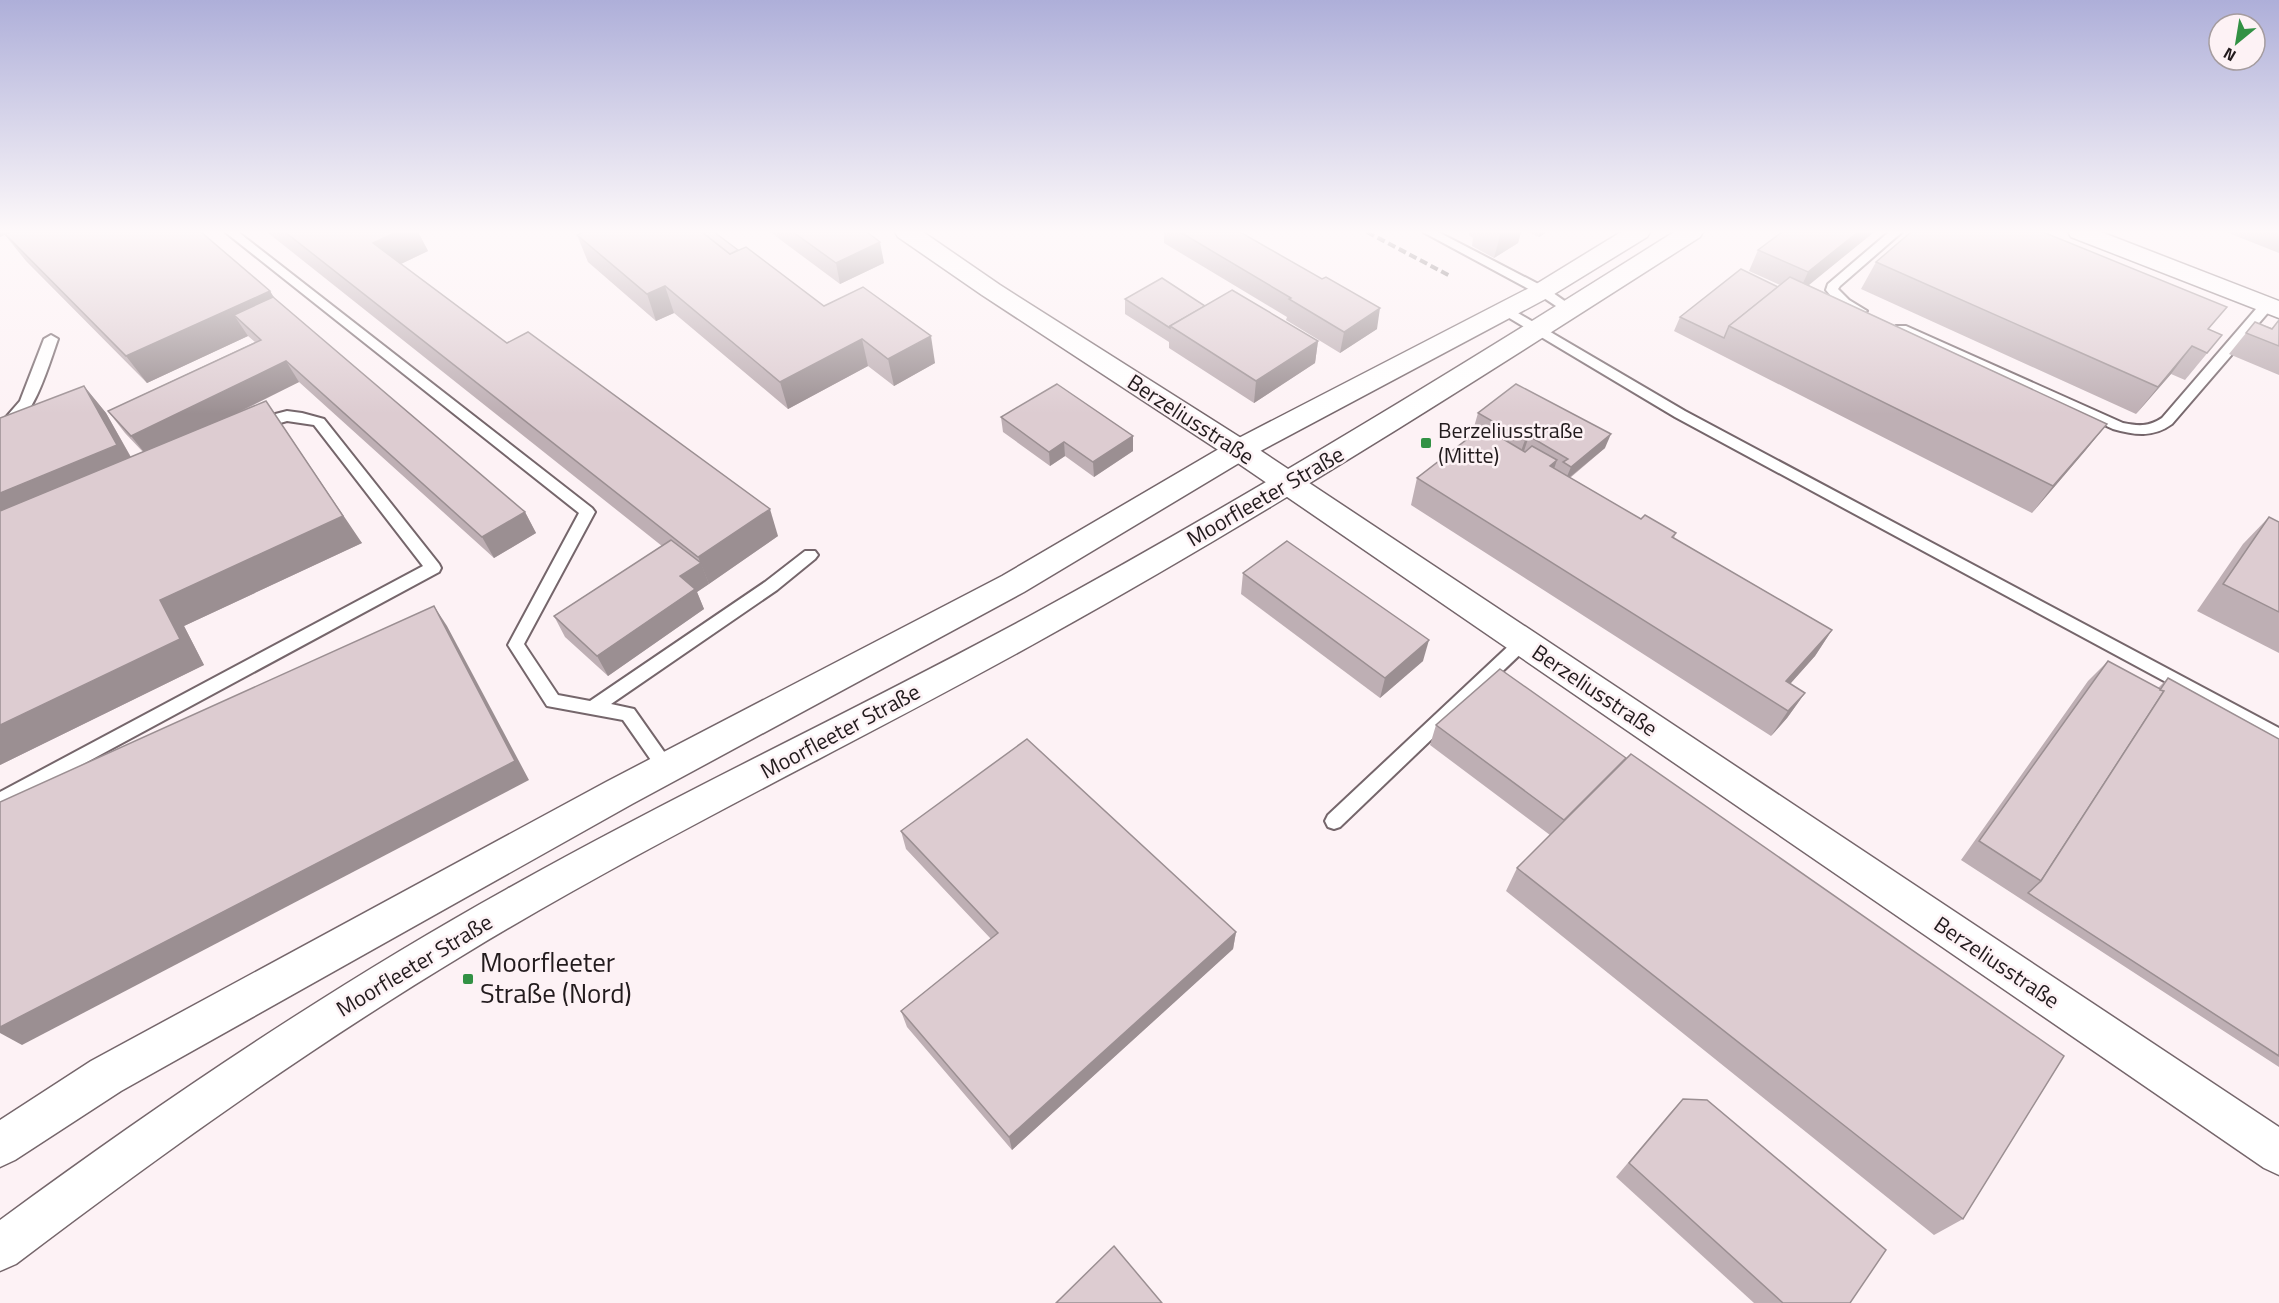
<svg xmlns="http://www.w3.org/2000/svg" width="2279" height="1303" font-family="'Titillium Web',sans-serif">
	<rect width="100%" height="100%" fill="#fdf2f5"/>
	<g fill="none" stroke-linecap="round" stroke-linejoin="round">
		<g stroke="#75666b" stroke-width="4">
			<g id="service">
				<path d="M 225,232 L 238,232 L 592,508 L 595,512 L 524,644 L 558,695 L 590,701 L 765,582 L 805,551 L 815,551 L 818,555 L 815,559 L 777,590 L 611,704 L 634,709 L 672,763 L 675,768 L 672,773 L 666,775 L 660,773 L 623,720 L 547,706 L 508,645 L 579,513 Z"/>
				<path d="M 1423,232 L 1438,232 L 1546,288 L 1576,309 L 1570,313 L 1565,312 L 1538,294 Z"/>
				<path d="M 1889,232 L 1902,232 L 1840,286 L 1838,289 L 1849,300 L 1867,311 L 1861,315 L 1839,306 L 1826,290 L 1828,284 Z"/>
				<path d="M 2267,301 L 2273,305 L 2272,308 L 2172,424 C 2153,438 2134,435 2113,429 L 1894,329 L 1896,326 L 1906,326 L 2123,423 C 2138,426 2149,427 2162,418 L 2262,302 Z"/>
				<path d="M 1506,306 L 1685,411 L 2279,728 L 2279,743 L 1675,417 L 1501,313 L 1500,310 L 1501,307 Z"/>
				<path d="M 51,335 L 58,339 C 48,367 32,427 0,436 L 0,424 L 20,401 L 44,339 Z"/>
				<path d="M 287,411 L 302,413 L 324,419 L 439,564 L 441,568 L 439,572 L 0,809 L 0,792 L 423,566 L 314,425 L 287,421 L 256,430 L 249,425 L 260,418 Z"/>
				<path d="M 1523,636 L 1529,638 L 1531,642 L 1529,646 L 1340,827 L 1334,829 L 1328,827 L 1325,821 L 1328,815 L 1517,638 Z"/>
			</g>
		</g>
		<g stroke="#75666b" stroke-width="3">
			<path id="minor" d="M 895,232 L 923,232 L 1000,285 L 1249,443 L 2279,1127 L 2279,1175 L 2264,1168 L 1229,457 L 982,295 L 898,237 Z"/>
		</g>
		<g stroke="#75666b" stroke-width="3">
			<g id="secondary">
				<path d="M 1621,232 L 1650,232 L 1647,237 L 1551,296 L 1249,457 L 1024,592 L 632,804 L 121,1091 L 15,1160 L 0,1167 L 0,1120 L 91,1061 L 606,782 L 1002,576 L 1229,443 L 1533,286 Z"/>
				<path d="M 1674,232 L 1703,232 L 1700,237 C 1485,375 1271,512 1048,636 C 855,744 654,839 465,954 C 309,1048 161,1154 16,1264 L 0,1271 L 0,1220 C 163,1100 331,987 507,889 C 678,793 856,710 1028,617 C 1248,497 1462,366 1674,232 Z"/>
				<path d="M 2068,232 L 2101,232 L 2279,301 L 2279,318 L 2071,237 Z"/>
			</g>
		</g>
		<use href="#service" fill="#fff" fill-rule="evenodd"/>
		<use href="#minor" fill="#fff" fill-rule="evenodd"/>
		<use href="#secondary" fill="#fff" fill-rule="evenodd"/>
		<path stroke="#5c5456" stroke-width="4" stroke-dasharray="8 4" stroke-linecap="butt" d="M 1367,232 L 1450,276"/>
	</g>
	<g fill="#beafb4">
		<path d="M 0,232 L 270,291 L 273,297 L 525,512 L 536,533 L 494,558 L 299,382 L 238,413 L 362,543 L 184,626 L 204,665 L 0,765 L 84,386 L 106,413 L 131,457 L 143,452 L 125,433 L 108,411 L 255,342 L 248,336 L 147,383 L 26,261 L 5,235 Z"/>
		<path d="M 267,232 L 418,232 L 428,251 L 401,264 L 507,343 L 778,536 L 697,592 L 704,609 L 608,676 L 565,637 L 554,616 L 662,546 Z"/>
		<path d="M 770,232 L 867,232 L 884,263 L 840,284 Z"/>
		<path d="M 1164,232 L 1240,232 L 1377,329 L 1340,353 L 1286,320 L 1287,317 L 1164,243 Z"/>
		<path d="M 1469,232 L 1521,232 L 1518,243 L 1494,258 L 1472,246 L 1473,238 L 1469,235 Z"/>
		<path d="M 1528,232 L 1547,232 L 1539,237 Z"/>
		<path d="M 1782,232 L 1874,232 L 1808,285 L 2107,424 L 2085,451 L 2032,513 L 1674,331 L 1680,317 L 1778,287 L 1780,285 L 1749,271 L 1758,250 Z"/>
		<path d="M 2226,232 L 2279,232 L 2279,253 Z"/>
		<path d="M 577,235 L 738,250 L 824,306 L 935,363 L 894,386 L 868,366 L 788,409 L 674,313 L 656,321 L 588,262 Z"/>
		<path d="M 1876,262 L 2209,330 L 2222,335 L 2185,380 L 2171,374 L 2136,414 L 1861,289 Z"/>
		<path d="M 1125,299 L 1205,306 L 1318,341 L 1315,363 L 1254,403 L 1169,348 L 1169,342 L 1125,314 Z"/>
		<path d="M 2279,320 L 2279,375 L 2229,354 L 2255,322 L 2272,328 Z"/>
		<path d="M 1478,413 L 1605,448 L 1570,478 L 1641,519 L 1676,533 L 1674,538 L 1832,630 L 1815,656 L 1790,684 L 1805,693 L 1787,718 L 1771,736 L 1411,505 L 1417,478 L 1479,430 L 1474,427 Z"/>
		<path d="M 1001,417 L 1133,451 L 1094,477 L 1065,456 L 1050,466 L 1003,432 Z"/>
		<path d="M 2269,517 L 2279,522 L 2279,653 L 2197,611 L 2243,544 Z"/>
		<path d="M 1243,573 L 1423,661 L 1380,698 L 1241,594 Z"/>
		<path d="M 2108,661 L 2158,688 L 2168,678 L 2279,739 L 2279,1067 L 1961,860 L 2088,681 Z"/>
		<path d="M 1500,669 L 1963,1219 L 1934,1235 L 1506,891 L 1517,868 L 1550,835 L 1430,745 L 1436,725 Z"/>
		<path d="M 901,831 L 1236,932 L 1233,949 L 1012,1150 L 907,1027 L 901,1011 L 991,939 L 906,849 Z"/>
		<path d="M 1683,1099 L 1850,1303 L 1754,1303 L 1616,1177 L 1670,1113 Z"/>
	</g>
	<g fill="#9b8f92">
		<path d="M 0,232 L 12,232 L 0,237 Z"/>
		<path d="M 397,232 L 418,232 L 428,251 L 388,270 L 373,243 Z"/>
		<path d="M 1501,232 L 1521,232 L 1518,243 L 1494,258 Z"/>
		<path d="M 1540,232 L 1547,232 L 1539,237 Z"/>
		<path d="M 1858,232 L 1874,232 L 1798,294 L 1808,272 Z"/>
		<path d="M 880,242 L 884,263 L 840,284 L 836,263 Z"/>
		<path d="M 665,286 L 674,313 L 656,321 L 647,294 Z"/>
		<path d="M 270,291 L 287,318 L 234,315 L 248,336 L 147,383 L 126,356 Z"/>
		<path d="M 1380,308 L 1377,329 L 1340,353 L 1344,332 Z"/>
		<path d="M 2222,335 L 2185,380 L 2207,353 Z"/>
		<path d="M 931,336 L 935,363 L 894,386 L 888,359 Z"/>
		<path d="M 862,339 L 868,366 L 788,409 L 780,382 Z"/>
		<path d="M 1318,341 L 1315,363 L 1254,403 L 1256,381 Z"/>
		<path d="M 2192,346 L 2171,374 L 2136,414 L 2158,387 Z"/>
		<path d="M 286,361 L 299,382 L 148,457 L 131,436 Z"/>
		<path d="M 84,386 L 106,413 L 139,472 L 0,531 L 0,493 Z"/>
		<path d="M 266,401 L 362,543 L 184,626 L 204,665 L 0,765 L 0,725 Z"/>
		<path d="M 2107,424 L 2085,451 L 2032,513 L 2053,486 Z"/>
		<path d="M 1611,434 L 1605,448 L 1565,481 L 1571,467 Z"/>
		<path d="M 1133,436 L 1133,451 L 1094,477 L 1093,462 Z"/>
		<path d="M 1529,436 L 1524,451 L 1520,454 L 1525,440 Z"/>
		<path d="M 1064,442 L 1065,456 L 1050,466 L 1049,452 Z"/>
		<path d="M 1557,460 L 1548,487 L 1550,466 Z"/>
		<path d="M 770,509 L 778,536 L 709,584 L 698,557 Z"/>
		<path d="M 525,512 L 536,533 L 494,558 L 482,537 Z"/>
		<path d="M 701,563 L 709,584 L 697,592 L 704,609 L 608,676 L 597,656 L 680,576 Z"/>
		<path d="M 434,606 L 447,626 L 529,780 L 22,1045 L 0,1033 L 0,1027 Z"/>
		<path d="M 1832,630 L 1815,656 L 1774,702 L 1786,681 Z"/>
		<path d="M 1429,640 L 1423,661 L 1380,698 L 1385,678 Z"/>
		<path d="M 1805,693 L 1787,718 L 1771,736 L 1788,711 Z"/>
		<path d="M 1236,932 L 1233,949 L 1012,1150 L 1009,1137 Z"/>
	</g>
	<g fill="#ddccd1" stroke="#9b8f92" stroke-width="1.5">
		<path d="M 11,232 L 201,232 L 270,291 L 126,356 L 5,234 Z"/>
		<path d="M 285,232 L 397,232 L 373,243 L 507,343 L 528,332 L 770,509 L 698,557 Z"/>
		<path d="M 584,232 L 702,232 L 730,254 L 746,247 L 824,306 L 863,287 L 931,336 L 888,359 L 862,339 L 780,382 L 665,286 L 647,294 L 577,235 Z"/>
		<path d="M 702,232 L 714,232 L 738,250 L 730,254 Z"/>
		<path d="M 793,232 L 867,232 L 880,242 L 836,263 Z"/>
		<path d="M 1180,232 L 1240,232 L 1322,279 L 1326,277 L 1380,308 L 1344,332 L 1289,299 L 1291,298 Z"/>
		<path d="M 1782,232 L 1858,232 L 1808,272 L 1758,250 Z"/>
		<path d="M 1911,232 L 2043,232 L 2227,307 L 2208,329 L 2222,335 L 2207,353 L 2192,346 L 2158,387 L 1876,262 Z"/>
		<path d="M 1741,269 L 1778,287 L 1729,326 L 1724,338 L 1680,317 Z"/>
		<path d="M 1790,277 L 2107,424 L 2053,486 L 1729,326 Z"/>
		<path d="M 1162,278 L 1205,306 L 1170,326 L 1170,328 L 1125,299 Z"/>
		<path d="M 1232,290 L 1318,341 L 1256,381 L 1170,326 Z"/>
		<path d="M 273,297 L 525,512 L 482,537 L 286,361 L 131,436 L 108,411 L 261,340 L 234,315 Z"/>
		<path d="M 2279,320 L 2279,346 L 2246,333 L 2255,322 L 2272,329 Z"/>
		<path d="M 1057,384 L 1133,436 L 1093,462 L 1064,442 L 1049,452 L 1001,417 Z"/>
		<path d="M 1516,384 L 1611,434 L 1571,467 L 1563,462 L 1568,459 L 1529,436 L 1525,440 L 1478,413 Z"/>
		<path d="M 84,386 L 117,445 L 0,493 L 0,418 Z"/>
		<path d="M 266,401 L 343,516 L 160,600 L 180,639 L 0,725 L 0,511 Z"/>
		<path d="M 1483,427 L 1525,452 L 1532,446 L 1557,460 L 1550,466 L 1641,519 L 1645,515 L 1676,533 L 1672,537 L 1832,630 L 1786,681 L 1805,693 L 1788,711 L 1417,478 Z"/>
		<path d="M 2269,517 L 2279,522 L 2279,612 L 2223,584 Z"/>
		<path d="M 671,540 L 701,563 L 680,576 L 695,589 L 597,656 L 554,616 Z"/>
		<path d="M 1287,541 L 1429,640 L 1385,678 L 1243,573 Z"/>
		<path d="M 434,606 L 515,761 L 0,1027 L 0,802 Z"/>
		<path d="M 2108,661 L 2164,691 L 2041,881 L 1979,841 Z"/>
		<path d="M 1500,669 L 1626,758 L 1564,820 L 1436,725 Z"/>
		<path d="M 2168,678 L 2279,739 L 2279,1056 L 2028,893 L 2041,881 L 2164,691 L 2160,690 Z"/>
		<path d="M 1027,739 L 1236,932 L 1009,1137 L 901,1011 L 998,933 L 901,831 Z"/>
		<path d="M 1631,754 L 2064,1056 L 1963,1219 L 1517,868 Z"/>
		<path d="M 1683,1099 L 1707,1100 L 1886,1250 L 1850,1303 L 1783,1303 L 1629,1163 Z"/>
		<path d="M 1114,1246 L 1162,1303 L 1056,1303 Z"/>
	</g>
	<linearGradient id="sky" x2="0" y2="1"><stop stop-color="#aeafd9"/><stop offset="0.56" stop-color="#fef9fa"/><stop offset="1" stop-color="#fef9fa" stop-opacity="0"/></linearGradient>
	<rect width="2279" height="414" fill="url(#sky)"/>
	<g fill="#329144" stroke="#fdf2f5" stroke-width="2">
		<rect x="1420" y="437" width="12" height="12" rx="3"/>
		<rect x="462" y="973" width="12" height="12" rx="3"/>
	</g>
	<g text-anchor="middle" stroke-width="5" stroke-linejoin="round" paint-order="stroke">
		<g font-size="22" fill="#221b1d" stroke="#fdf2f5">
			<text transform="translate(1191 419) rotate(33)" y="8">Berzeliusstraße</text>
			<text transform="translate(1265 496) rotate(-30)" y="8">Moorfleeter Straße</text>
			<text transform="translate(1595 690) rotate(34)" y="8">Berzeliusstraße</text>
			<text transform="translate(840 731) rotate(-28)" y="8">Moorfleeter Straße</text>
			<text transform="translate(1997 962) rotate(34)" y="8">Berzeliusstraße</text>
			<text transform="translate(414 965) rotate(-31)" y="8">Moorfleeter Straße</text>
		</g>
		<g font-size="22" fill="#221b1d" stroke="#fdf2f5" text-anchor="start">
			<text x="1438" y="438">Berzeliusstraße<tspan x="1438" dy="25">(Mitte)</tspan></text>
		</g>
		<g font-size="27" fill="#221b1d" stroke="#fdf2f5" text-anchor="start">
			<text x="480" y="972">Moorfleeter<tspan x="480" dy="31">Straße (Nord)</tspan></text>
		</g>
	</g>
	<g transform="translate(2237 42) rotate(210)"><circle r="28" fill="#fdf2f5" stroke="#a59c9f" stroke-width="1.5"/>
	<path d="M0-4.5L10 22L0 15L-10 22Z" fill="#329144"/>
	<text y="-9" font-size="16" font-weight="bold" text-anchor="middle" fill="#221b1d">N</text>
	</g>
</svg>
